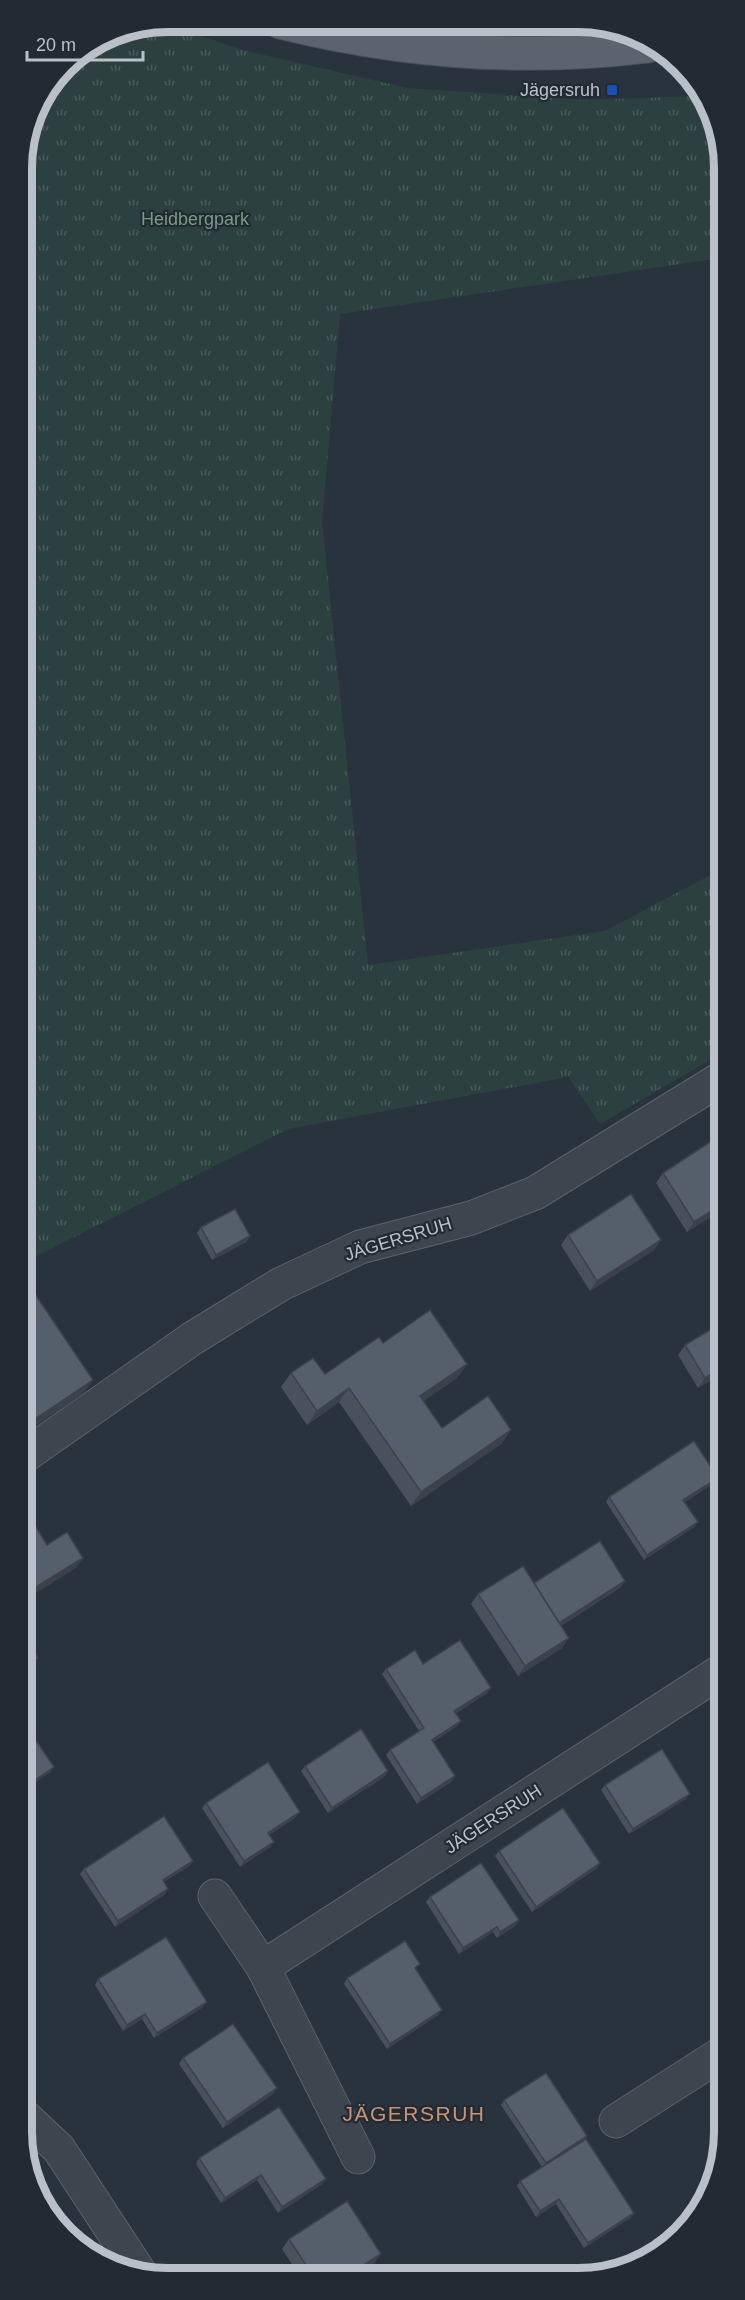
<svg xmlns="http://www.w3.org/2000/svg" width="745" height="2300" font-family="Arial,sans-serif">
	<defs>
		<pattern id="park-tufts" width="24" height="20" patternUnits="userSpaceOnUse" patternTransform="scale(1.5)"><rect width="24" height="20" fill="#2c4040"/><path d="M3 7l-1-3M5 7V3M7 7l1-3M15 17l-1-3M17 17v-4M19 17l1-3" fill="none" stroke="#485a5a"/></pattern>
	</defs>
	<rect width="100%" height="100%" fill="#29333e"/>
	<path fill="url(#park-tufts)" d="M 161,22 L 242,50 L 407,88 L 583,100 L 698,96 L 721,140 L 721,258 L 340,314 L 322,521 L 368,965 L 605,931 L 722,869 L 722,1053 L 600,1124 L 568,1077 L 288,1129 L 23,1263 L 21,158 L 36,103 L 71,58 L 112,32 Z"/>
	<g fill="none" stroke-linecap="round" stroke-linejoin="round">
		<g stroke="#5b636c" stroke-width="35">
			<g id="minor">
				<path d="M 23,1457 L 193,1338 L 281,1284 L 360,1247 L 471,1218 L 535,1193 L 722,1078"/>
				<path d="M 215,1896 L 263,1967"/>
				<path d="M 24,2116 L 59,2149 L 142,2276"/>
				<path d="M 616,2121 L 724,2052"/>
				<path d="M 358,2157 L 263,1967 L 723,1670"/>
			</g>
		</g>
		<g stroke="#464e57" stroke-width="35">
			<path id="major" d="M 280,22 C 400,52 526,61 648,46"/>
		</g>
		<use href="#minor" stroke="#3d454e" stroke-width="33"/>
		<use href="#major" stroke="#5b646e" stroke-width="33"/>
	</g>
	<g fill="#49515c">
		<path d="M 663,1173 L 723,1209 L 687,1232 L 656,1183 Z"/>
		<path d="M 201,1227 L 250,1236 L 246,1242 L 212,1260 L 197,1233 Z"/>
		<path d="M 568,1235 L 654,1250 L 590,1291 L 561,1245 Z"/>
		<path d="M 383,1343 L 467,1364 L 457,1378 L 423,1401 L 442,1428 L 511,1430 L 501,1444 L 411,1506 L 339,1402 L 307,1425 L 281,1387 L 291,1373 L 325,1374 Z"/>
		<path d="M 685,1345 L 723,1373 L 698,1388 L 678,1355 Z"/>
		<path d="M 714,1483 L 685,1502 L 694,1527 L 644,1560 L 606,1502 L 609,1497 Z"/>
		<path d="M 625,1581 L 621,1587 L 561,1626 L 562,1648 L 518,1676 L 471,1604 L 478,1594 L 534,1583 Z"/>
		<path d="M 423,1664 L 491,1688 L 487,1693 L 456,1713 L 457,1726 L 433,1742 L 451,1782 L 417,1804 L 386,1755 L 390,1750 L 419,1731 L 382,1674 L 386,1669 Z"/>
		<path d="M 23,1738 L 54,1767 L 50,1772 L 24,1790 L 23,1788 Z"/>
		<path d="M 305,1766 L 388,1771 L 384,1777 L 328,1813 L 301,1771 Z"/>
		<path d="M 605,1785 L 686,1799 L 629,1834 L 601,1790 Z"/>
		<path d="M 206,1803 L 296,1817 L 269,1835 L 274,1842 L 270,1847 L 240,1867 L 202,1808 Z"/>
		<path d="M 499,1851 L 597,1868 L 532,1912 L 495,1856 Z"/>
		<path d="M 193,1861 L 189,1866 L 164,1882 L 165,1894 L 115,1927 L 80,1874 L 84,1869 Z"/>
		<path d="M 430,1897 L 519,1920 L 515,1926 L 497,1938 L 493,1932 L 459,1954 L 426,1902 Z"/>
		<path d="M 723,1959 L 723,1969 L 720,1964 Z"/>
		<path d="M 416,1970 L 438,2015 L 387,2049 L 344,1984 L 347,1978 Z"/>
		<path d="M 98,1979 L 203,2007 L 154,2038 L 142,2019 L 123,2031 L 95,1985 Z"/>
		<path d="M 183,2058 L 273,2094 L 223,2128 L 179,2064 Z"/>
		<path d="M 504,2100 L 587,2136 L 585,2139 L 634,2213 L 630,2218 L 584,2248 L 556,2204 L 536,2217 L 517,2186 L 520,2181 L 542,2167 L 501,2105 Z"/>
		<path d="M 199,2158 L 322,2184 L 278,2213 L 257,2180 L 221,2203 L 196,2164 Z"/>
		<path d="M 289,2239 L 374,2264 L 355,2276 L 300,2276 L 282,2249 Z"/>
	</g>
	<g fill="#3c424b">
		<path d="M 723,1204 L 723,1209 L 687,1232 L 694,1222 Z"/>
		<path d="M 250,1236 L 246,1242 L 212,1260 L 216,1255 Z"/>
		<path d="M 661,1240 L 654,1250 L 590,1291 L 597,1281 Z"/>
		<path d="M 467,1364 L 457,1378 L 410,1410 L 420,1396 Z"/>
		<path d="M 723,1367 L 723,1373 L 698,1388 L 705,1378 Z"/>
		<path d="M 93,1380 L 83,1394 L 23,1434 L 23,1427 Z"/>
		<path d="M 349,1388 L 339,1402 L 307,1425 L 317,1411 Z"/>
		<path d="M 511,1430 L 501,1444 L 411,1506 L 421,1492 Z"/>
		<path d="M 718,1478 L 714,1483 L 680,1505 L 683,1500 Z"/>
		<path d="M 698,1522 L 694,1527 L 644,1560 L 647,1555 Z"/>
		<path d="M 83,1558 L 76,1568 L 23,1601 L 23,1595 Z"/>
		<path d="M 625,1581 L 621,1587 L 551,1632 L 555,1626 Z"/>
		<path d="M 569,1638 L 562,1648 L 518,1676 L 525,1666 Z"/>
		<path d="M 38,1658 L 31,1668 L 23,1673 L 23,1667 Z"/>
		<path d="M 491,1688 L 487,1693 L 451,1717 L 454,1711 Z"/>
		<path d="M 461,1721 L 457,1726 L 428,1745 L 432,1740 Z"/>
		<path d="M 54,1767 L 50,1772 L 24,1790 L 28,1785 Z"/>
		<path d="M 388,1771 L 384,1777 L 328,1813 L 332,1808 Z"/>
		<path d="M 455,1776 L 451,1782 L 417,1804 L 421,1798 Z"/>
		<path d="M 690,1794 L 686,1799 L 629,1834 L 633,1829 Z"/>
		<path d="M 300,1812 L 296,1817 L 264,1838 L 268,1833 Z"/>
		<path d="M 274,1842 L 270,1847 L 240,1867 L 244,1861 Z"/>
		<path d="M 193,1861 L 189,1866 L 159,1885 L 163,1880 Z"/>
		<path d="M 600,1863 L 597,1868 L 532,1912 L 536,1907 Z"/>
		<path d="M 168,1889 L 165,1894 L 115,1927 L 118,1921 Z"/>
		<path d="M 519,1920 L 515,1926 L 497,1938 L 500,1932 Z"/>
		<path d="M 497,1927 L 493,1932 L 459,1954 L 463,1948 Z"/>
		<path d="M 207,2002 L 203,2007 L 154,2038 L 157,2033 Z"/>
		<path d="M 442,2010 L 438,2015 L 387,2049 L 390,2044 Z"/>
		<path d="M 145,2014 L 142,2019 L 123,2031 L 127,2025 Z"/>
		<path d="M 277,2088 L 273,2094 L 223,2128 L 227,2122 Z"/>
		<path d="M 587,2136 L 584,2141 L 542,2168 L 546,2163 Z"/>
		<path d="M 261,2175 L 257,2180 L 221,2203 L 225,2198 Z"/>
		<path d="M 326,2179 L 322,2184 L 278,2213 L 282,2207 Z"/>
		<path d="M 559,2199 L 556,2204 L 536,2217 L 540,2211 Z"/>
		<path d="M 634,2213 L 630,2218 L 584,2248 L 588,2243 Z"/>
		<path d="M 381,2254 L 374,2264 L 355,2276 L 346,2276 Z"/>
	</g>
	<g fill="#555e6b" stroke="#3c424b" stroke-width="1.5">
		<path d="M 722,1134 L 723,1204 L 694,1222 L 663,1173 Z"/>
		<path d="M 631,1194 L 661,1240 L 597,1281 L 568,1235 Z"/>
		<path d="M 235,1209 L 250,1236 L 216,1255 L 201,1227 Z"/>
		<path d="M 27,1282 L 93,1380 L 23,1427 L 23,1285 Z"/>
		<path d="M 430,1310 L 467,1364 L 420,1396 L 442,1428 L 488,1396 L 511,1430 L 421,1492 L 349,1388 L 317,1411 L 291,1373 L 313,1358 L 325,1374 L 379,1337 L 383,1343 Z"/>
		<path d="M 723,1322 L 723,1367 L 705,1378 L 685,1345 Z"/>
		<path d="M 694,1441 L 718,1478 L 683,1500 L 698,1522 L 647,1555 L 609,1497 Z"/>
		<path d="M 28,1514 L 47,1545 L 67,1532 L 83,1558 L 23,1595 L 23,1517 Z"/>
		<path d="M 600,1541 L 625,1581 L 559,1623 L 534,1583 Z"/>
		<path d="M 523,1566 L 569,1638 L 525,1666 L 478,1594 Z"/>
		<path d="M 23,1634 L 38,1658 L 23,1667 Z"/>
		<path d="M 460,1640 L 491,1688 L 454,1711 L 461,1721 L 432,1740 L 455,1776 L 421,1798 L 390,1750 L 424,1728 L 386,1669 L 415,1650 L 423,1664 Z"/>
		<path d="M 361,1729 L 388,1771 L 332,1808 L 305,1766 Z"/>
		<path d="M 31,1733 L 54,1767 L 28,1785 L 23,1778 L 23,1738 Z"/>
		<path d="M 662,1749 L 690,1794 L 633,1829 L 605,1785 Z"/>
		<path d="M 268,1762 L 300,1812 L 268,1833 L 274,1842 L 244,1861 L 206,1803 Z"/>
		<path d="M 563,1808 L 600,1863 L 536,1907 L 499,1851 Z"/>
		<path d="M 164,1816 L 193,1861 L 163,1880 L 168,1889 L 118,1921 L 84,1869 Z"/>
		<path d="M 481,1863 L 519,1920 L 500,1932 L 497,1927 L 463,1948 L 430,1897 Z"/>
		<path d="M 166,1937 L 207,2002 L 157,2033 L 145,2014 L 127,2025 L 98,1979 Z"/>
		<path d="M 405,1941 L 420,1964 L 415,1968 L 442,2010 L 390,2044 L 347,1978 Z"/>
		<path d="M 233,2024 L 277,2088 L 227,2122 L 183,2058 Z"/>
		<path d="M 546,2073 L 587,2136 L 546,2163 L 504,2100 Z"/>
		<path d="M 279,2107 L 326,2179 L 282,2207 L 261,2175 L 225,2198 L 199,2158 Z"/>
		<path d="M 586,2139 L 634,2213 L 588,2243 L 559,2199 L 540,2211 L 520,2181 Z"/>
		<path d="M 347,2201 L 381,2254 L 346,2276 L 313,2276 L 289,2239 Z"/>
	</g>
	<rect fill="#1a4fb4" stroke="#222a33" stroke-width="2" x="606" y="84" width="12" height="12" rx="3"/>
	<g text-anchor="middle" stroke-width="4.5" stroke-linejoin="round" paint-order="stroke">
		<g font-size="18" fill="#b9c0c9" stroke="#222a33" text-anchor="end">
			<text x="600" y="96">Jägersruh</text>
		</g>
		<g font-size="18" fill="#7a9b80" stroke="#222a33">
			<text x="195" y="225">Heidbergpark</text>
		</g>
		<g font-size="18" fill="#b9c0c9" stroke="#222a33">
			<text transform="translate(398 1239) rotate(-17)" y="6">JÄGERSRUH</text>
			<text transform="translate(493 1819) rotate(-33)" y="6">JÄGERSRUH</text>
		</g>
		<g font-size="21" letter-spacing="1.5" fill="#c99474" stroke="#222a33">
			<text x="414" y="2121">JÄGERSRUH</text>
		</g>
	</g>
	<path d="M0 0H745V2300H0ZM168 32H578A136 136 0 0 1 714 168V2132A136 136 0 0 1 578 2268H168A136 136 0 0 1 32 2132V168A136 136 0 0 1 168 32Z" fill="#222a33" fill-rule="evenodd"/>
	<path fill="none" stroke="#b9c0c9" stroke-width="8" d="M168 32H578A136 136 0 0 1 714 168V2132A136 136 0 0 1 578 2268H168A136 136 0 0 1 32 2132V168A136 136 0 0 1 168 32Z"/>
	<path d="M27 51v9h116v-9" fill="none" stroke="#b9c0c9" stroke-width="3"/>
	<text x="36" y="51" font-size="18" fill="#b9c0c9" stroke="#222a33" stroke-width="4.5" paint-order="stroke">20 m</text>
</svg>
